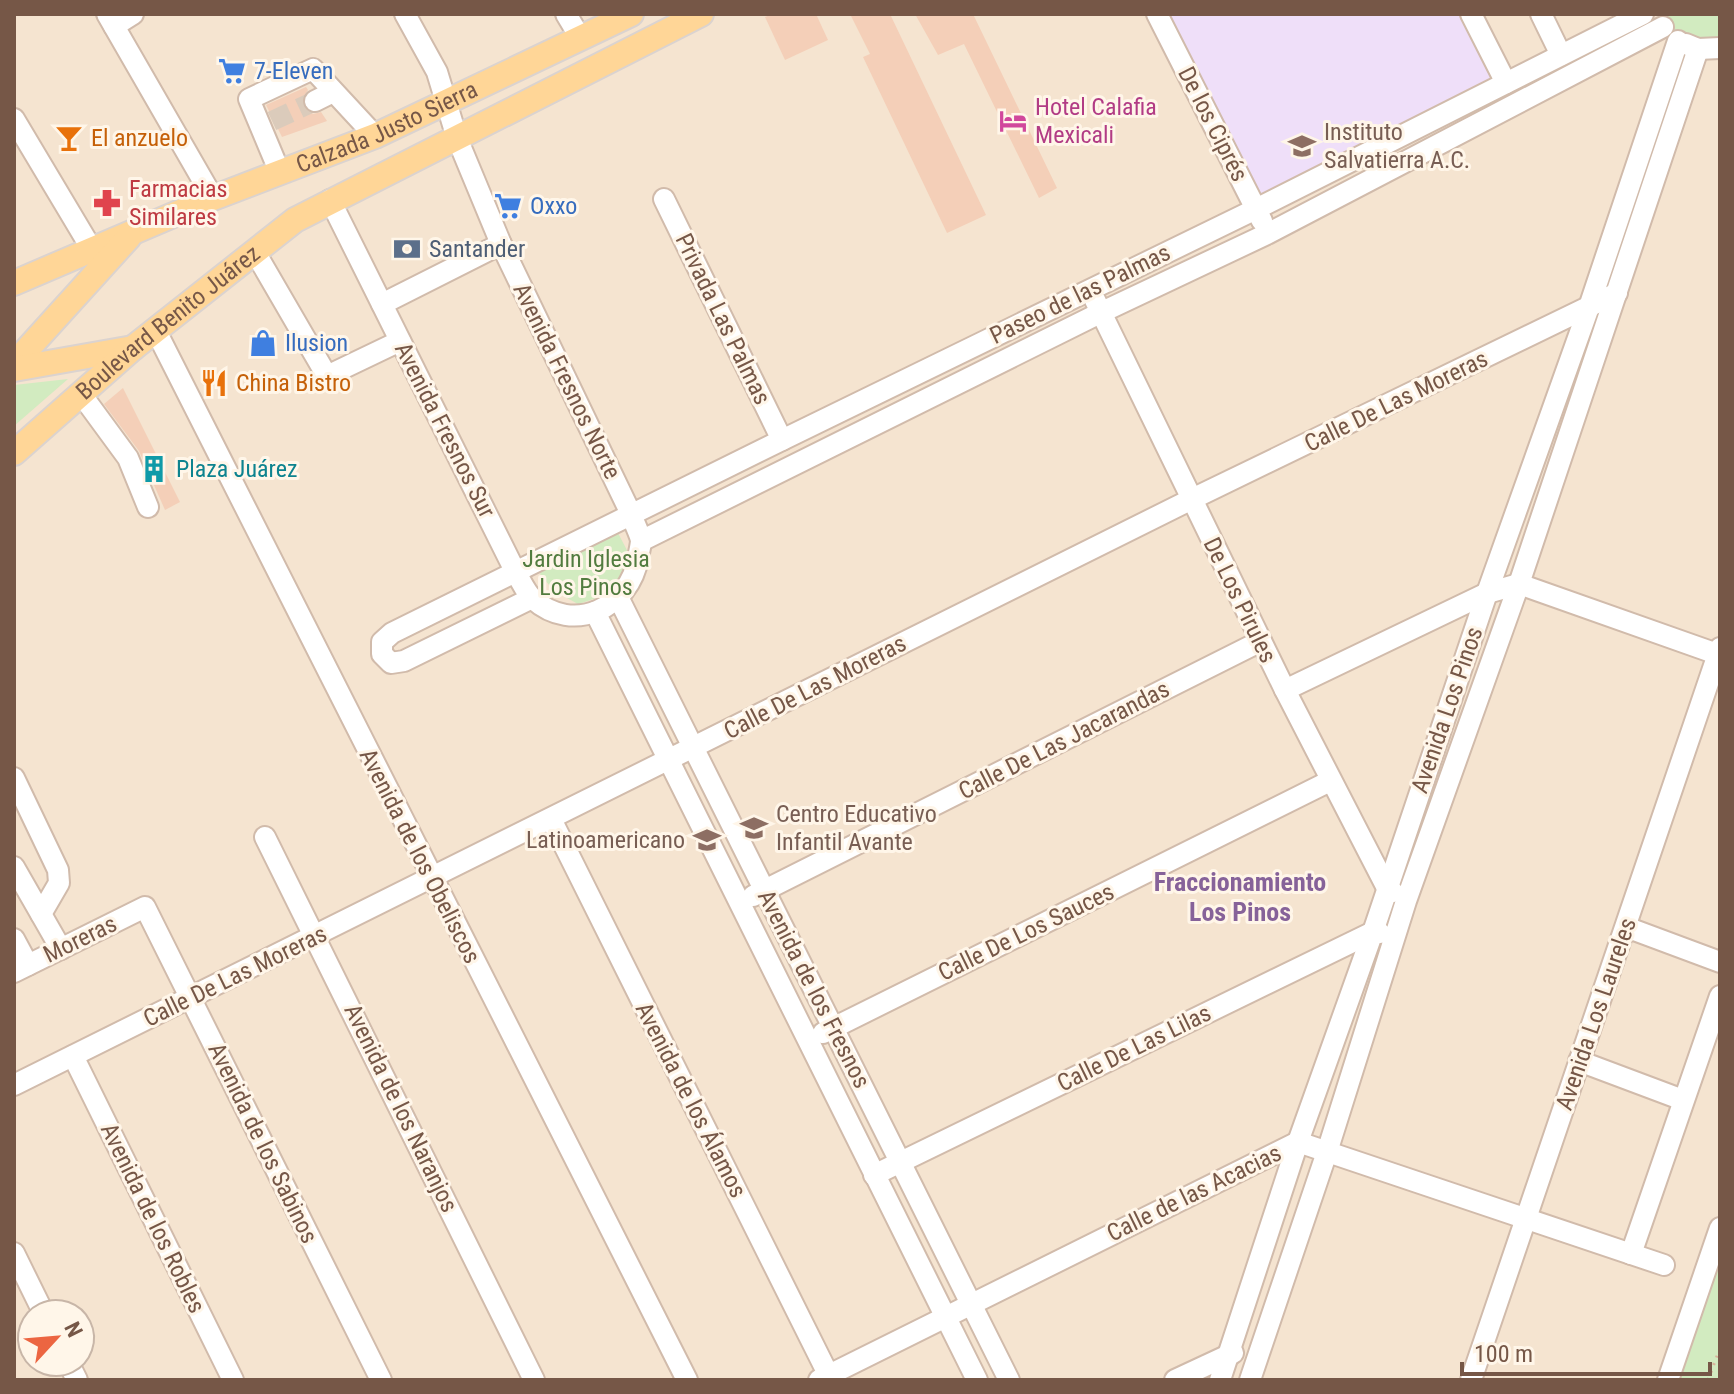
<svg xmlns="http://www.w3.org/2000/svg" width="1734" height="1394" font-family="'Roboto Condensed',sans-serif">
	<rect width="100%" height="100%" fill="#fdf2e2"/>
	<path fill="#f5e4d0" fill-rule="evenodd" d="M 14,14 L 1720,14 L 1720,1380 L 14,1380 ZM 32,1314 L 80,1314 L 80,1362 L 32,1362 Z"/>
	<path fill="#efdff9" d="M 1162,14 L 1462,14 L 1498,88 L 1256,205 Z"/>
	<g fill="#d2ebc0">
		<path d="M 1660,14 L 1720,14 L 1720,44 L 1682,41 L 1670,33 Z"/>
		<path d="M 68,379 L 14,426 L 14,385 Z"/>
		<path d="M 618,533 L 629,554 C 617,585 611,595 578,604 L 554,591 L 540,574 L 544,564 L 596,538 Z"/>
		<path d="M 1720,1228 L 1720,1380 L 1668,1380 Z"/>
	</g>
	<g fill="#f4cfb8">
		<path d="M 772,14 L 816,14 L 828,40 L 785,60 L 765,17 Z"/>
		<path d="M 850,14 L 890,14 L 986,215 L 947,233 L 863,57 L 870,54 Z"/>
		<path d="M 915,14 L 973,14 L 1057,188 L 1039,198 L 964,44 L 938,55 Z"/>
		<path d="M 306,87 L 308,90 L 302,99 L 304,107 L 313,114 L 321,112 L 327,121 L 282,137 L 266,105 Z"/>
		<path d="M 123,388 L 180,502 L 165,510 L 139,451 L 104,404 Z"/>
	</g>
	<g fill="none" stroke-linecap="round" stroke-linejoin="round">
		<path stroke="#dbcbbb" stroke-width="20" stroke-dasharray="20 10" stroke-linecap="butt" d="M 272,121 L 315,101"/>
		<g stroke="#d1bbab" stroke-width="24">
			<g id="minor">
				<path d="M 107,14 L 213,198"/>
				<path d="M 566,14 L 581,39"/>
				<path d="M 1157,14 L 1262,221"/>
				<path d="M 1471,14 L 1506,83"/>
				<path d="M 1541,14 L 1561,55"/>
				<path d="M 114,26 L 133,14"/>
				<path d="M 1686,44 L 1698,49 L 1720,48"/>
				<path d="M 315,101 L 333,92"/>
				<path d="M 14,119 L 100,263"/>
				<path d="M 280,173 L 249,99 L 313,69 L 375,136"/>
				<path d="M 664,199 L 782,440"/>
				<path d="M 330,200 L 516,573 C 521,581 526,593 533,599 C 573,635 630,608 638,558 C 639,552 641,545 641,540 C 639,532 634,523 632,516 L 501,244 L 457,138 L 437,72 L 405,14"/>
				<path d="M 255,252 L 327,376 L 400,341"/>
				<path d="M 1095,300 L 1285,690 L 1387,888 L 1393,892"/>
				<path d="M 382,304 L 501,244"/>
				<path d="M 156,331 L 687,1380"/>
				<path d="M 81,394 L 128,458 L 148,507"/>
				<path d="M 641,541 L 1100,313 L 1267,234 L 1663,27"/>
				<path d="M 532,598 L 404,661 L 391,663 L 382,654 L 382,642 L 392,633 L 782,440 L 1256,209 L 1643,14"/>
				<path d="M 619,599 L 1009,1380"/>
				<path d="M 595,612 L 977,1380"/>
				<path d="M 1285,690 L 1487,593 L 1519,584 L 1720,655"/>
				<path d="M 14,778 L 58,870 L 59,883 L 41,914"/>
				<path d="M 551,819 L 831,1380"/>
				<path d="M 265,837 L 534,1380"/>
				<path d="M 14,867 L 61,949"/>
				<path d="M 753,896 L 1261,641"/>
				<path d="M 1626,927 L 1720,962"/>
				<path d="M 14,939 L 28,965"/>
				<path d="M 14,972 L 145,907 L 381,1380"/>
				<path d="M 823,1033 L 1330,781"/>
				<path d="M 73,1056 L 233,1380"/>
				<path d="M 1579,1061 L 1683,1100"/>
				<path d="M 14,1085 L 1190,500 L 1617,293"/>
				<path d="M 874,1175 L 1373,932 L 1380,933"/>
				<path d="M 14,1253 L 44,1314"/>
				<path d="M 1631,1254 L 1720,996"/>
				<path d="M 68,1362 L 77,1380"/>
				<path d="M 819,1380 L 1298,1142 L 1664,1265"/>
				<path d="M 1175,1380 L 1233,1353"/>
				<path d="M 1220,1380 L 1298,1142 L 1373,932 L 1487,593 L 1589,307 L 1678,41"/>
				<path d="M 1250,1380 L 1327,1152 L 1406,901 L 1519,584 L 1698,49"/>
				<path d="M 1471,1380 L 1720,648"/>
				<path d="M 1668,1380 L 1720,1228"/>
			</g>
		</g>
		<g stroke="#dbd3cf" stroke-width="28">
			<g id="major">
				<path id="s1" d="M 14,283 L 213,198 L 375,136 L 631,14"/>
				<path d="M 14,364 L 129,237"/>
				<path d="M 14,369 L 133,348"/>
				<path id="s2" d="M 14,453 L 133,348 L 295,220 L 701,14"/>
			</g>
		</g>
		<path stroke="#d8b29b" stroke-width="3" stroke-dasharray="2 6" stroke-linecap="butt" d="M 1708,1380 L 1720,1348"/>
		<use href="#minor" stroke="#fff" stroke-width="20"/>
		<use href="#major" stroke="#ffd697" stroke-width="24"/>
	</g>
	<defs>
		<g id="supermarket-bare" transform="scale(2.16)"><path d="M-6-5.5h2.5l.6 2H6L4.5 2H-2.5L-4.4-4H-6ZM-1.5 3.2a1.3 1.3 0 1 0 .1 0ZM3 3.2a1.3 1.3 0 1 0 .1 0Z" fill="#3f7fe0" stroke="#fff6e9" stroke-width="2.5" paint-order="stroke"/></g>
		<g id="hotel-bare" transform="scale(2.16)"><path d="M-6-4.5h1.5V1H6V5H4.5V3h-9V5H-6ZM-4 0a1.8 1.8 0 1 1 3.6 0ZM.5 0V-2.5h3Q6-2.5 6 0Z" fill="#d1479c" stroke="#fff6e9" stroke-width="2.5" paint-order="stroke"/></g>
		<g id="bar-bare" transform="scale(2.16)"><path d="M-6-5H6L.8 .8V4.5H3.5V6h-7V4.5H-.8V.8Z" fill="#e8710a" stroke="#fff6e9" stroke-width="2.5" paint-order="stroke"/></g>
		<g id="school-bare" transform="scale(2.16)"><path d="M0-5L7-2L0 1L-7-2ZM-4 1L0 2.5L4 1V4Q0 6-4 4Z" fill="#8d6e63" stroke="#fff6e9" stroke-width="2.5" paint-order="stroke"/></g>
		<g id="pharmacy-bare" transform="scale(2.16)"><path d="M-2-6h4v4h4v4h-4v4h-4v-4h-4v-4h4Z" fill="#e0444e" stroke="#fff6e9" stroke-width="2.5" paint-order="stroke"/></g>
		<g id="bank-bare" transform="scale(2.16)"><path d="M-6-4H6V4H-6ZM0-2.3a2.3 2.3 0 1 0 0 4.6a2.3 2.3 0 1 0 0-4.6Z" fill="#5c6f8a" stroke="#fff6e9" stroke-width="2.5" paint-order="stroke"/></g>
		<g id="shop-bare" transform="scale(2.16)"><path d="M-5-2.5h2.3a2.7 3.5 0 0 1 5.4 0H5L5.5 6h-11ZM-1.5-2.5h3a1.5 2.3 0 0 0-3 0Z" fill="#3f7fe0" stroke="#fff6e9" stroke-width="2.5" paint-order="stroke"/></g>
		<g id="restaurant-bare" transform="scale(2.16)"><path d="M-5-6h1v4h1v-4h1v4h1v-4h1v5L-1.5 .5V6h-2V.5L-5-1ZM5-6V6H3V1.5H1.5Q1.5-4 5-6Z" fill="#e8710a" stroke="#fff6e9" stroke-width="2.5" paint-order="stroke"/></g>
		<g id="building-bare" transform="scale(2.16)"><path d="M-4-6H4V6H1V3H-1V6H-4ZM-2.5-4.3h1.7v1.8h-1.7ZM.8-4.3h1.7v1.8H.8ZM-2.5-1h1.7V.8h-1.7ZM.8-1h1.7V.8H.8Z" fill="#0f9aa8" stroke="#fff6e9" stroke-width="2.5" paint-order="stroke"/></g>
	</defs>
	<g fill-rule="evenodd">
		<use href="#supermarket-bare" x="232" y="71"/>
		<use href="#hotel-bare" x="1013" y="121"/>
		<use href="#bar-bare" x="69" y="138"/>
		<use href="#school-bare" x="1302" y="146"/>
		<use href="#pharmacy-bare" x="107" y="203"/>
		<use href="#supermarket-bare" x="508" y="206"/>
		<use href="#bank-bare" x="407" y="249"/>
		<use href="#shop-bare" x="263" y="343"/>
		<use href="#restaurant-bare" x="214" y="383"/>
		<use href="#building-bare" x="154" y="469"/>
		<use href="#school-bare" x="754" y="828"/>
		<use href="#school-bare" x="707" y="840"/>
	</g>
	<g text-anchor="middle" stroke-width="6" stroke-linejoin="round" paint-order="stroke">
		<g font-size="24" fill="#366cbe" stroke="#fff6e9" text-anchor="start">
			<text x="254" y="79">7-Eleven</text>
			<text x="530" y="214">Oxxo</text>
			<text x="285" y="351">Ilusion</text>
		</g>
		<g font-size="24" fill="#b23c85" stroke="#fff6e9" text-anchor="start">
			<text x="1035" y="115">Hotel Calafia<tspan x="1035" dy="28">Mexicali</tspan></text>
		</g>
		<g font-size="24" fill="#765747" stroke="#fff6e9">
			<text transform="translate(1213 124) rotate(63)" y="8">De los Ciprés</text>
			<text dy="8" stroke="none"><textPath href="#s1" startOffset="404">Calzada Justo Sierra</textPath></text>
			<text transform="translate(1080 294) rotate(-26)" y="8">Paseo de las Palmas</text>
			<text transform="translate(723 319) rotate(64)" y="8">Privada Las Palmas</text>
			<text dy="8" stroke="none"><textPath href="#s2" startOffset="202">Boulevard Benito Juárez</textPath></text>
			<text transform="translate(567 381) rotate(64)" y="8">Avenida Fresnos Norte</text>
			<text transform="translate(1396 401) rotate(-26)" y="8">Calle De Las Moreras</text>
			<text transform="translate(445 430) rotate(63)" y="8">Avenida Fresnos Sur</text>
			<text transform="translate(1240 600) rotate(64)" y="8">De Los Pirules</text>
			<text transform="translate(815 687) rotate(-27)" y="8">Calle De Las Moreras</text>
			<text transform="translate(1447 710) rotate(-71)" y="8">Avenida Los Pinos</text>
			<text transform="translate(1064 740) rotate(-27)" y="8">Calle De Las Jacarandas</text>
			<text transform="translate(420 856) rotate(63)" y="8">Avenida de los Obeliscos</text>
			<text transform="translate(1026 932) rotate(-26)" y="8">Calle De Los Sauces</text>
			<text transform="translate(80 939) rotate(-26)" y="8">Moreras</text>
			<text transform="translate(235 976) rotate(-26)" y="8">Calle De Las Moreras</text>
			<text transform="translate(814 989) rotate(63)" y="8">Avenida de los Fresnos</text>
			<text transform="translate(1596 1014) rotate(-71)" y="8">Avenida Los Laureles</text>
			<text transform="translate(1134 1048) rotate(-26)" y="8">Calle De Las Lilas</text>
			<text transform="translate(691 1100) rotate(63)" y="8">Avenida de los Álamos</text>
			<text transform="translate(401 1108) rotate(64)" y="8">Avenida de los Naranjos</text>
			<text transform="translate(263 1143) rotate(64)" y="8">Avenida de los Sabinos</text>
			<text transform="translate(1194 1193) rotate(-26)" y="8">Calle de las Acacias</text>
			<text transform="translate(153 1218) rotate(64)" y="8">Avenida de los Robles</text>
		</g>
		<g font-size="24" fill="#785e54" stroke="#fff6e9" text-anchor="start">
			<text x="1324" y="140">Instituto<tspan x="1324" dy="28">Salvatierra A.C.</tspan></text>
			<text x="776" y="822">Centro Educativo<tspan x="776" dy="28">Infantil Avante</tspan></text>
			<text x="685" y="848" text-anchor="end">Latinoamericano</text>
		</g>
		<g font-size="24" fill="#c56008" stroke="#fff6e9" text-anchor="start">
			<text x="91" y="146">El anzuelo</text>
			<text x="236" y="391">China Bistro</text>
		</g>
		<g font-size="24" fill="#be3a42" stroke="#fff6e9" text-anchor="start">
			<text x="129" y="197">Farmacias<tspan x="129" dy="28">Similares</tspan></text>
		</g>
		<g font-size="24" fill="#4e5e75" stroke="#fff6e9" text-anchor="start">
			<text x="429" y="257">Santander</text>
		</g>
		<g font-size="24" fill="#0d838f" stroke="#fff6e9" text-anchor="start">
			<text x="176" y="477">Plaza Juárez</text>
		</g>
		<g font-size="24" fill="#527c3f" stroke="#fff6e9">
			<text x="586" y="567">Jardin Iglesia<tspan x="586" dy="28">Los Pinos</tspan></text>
		</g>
		<g font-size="26" font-weight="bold" fill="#866299" stroke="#fff6e9">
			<text x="1240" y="891">Fraccionamiento<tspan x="1240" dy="30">Los Pinos</tspan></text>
		</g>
	</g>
	<rect width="1734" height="1394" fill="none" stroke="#765747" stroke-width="32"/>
	<g transform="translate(56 1338) rotate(64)"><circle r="38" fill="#fff6e9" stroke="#c8b6a8" stroke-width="2"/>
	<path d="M0-6L14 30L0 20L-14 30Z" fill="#ec6541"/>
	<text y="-12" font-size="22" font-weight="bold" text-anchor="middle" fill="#765747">N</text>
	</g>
	<path d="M1462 1362v12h248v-12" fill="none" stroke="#765747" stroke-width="4"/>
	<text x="1474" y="1362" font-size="24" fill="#765747" stroke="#fff6e9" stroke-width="6" paint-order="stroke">100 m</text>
</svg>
